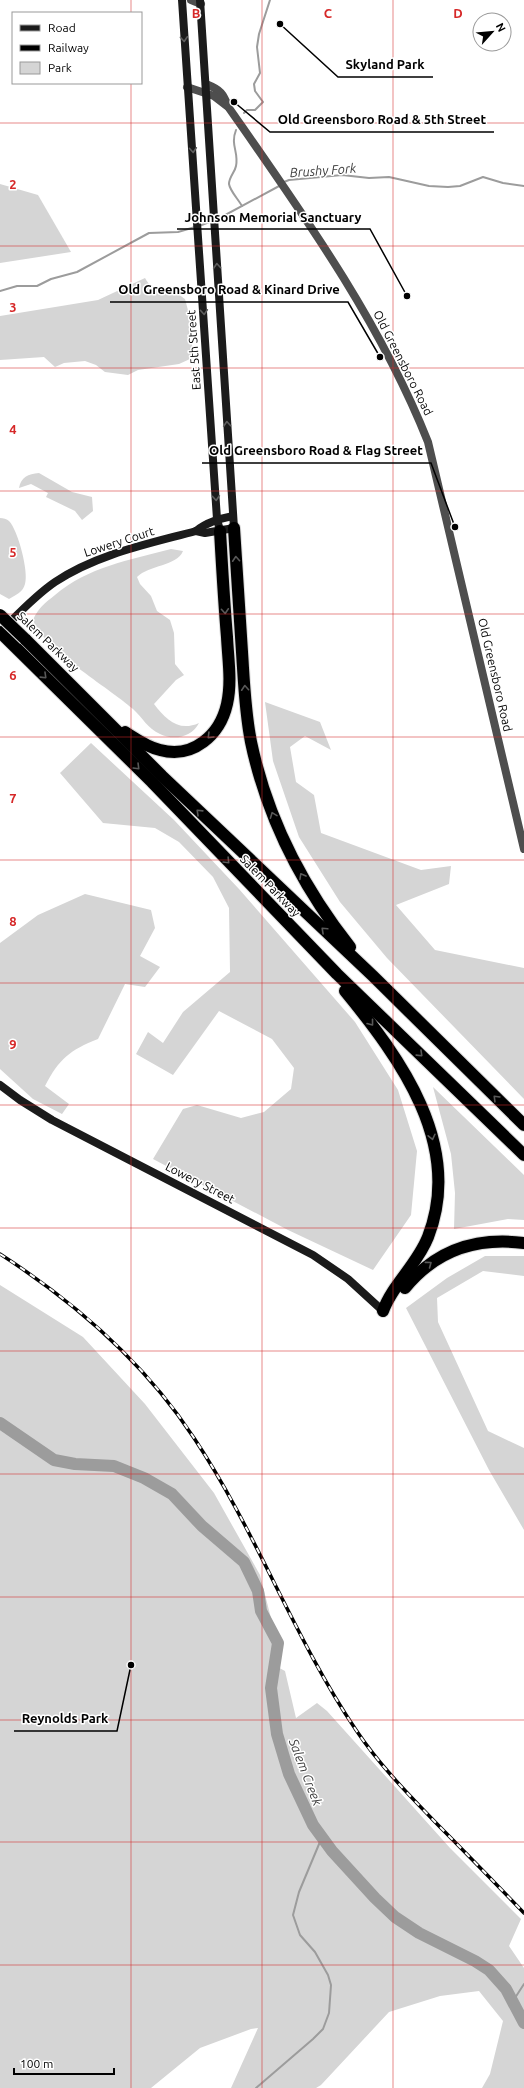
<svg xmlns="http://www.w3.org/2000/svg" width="524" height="2088" font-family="Ubuntu,sans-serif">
	<rect width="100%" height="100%" fill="#fff"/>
	<g fill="#d5d5d5">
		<path d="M 0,184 L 38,195 L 71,252 L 0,263 Z"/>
		<path d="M 145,278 C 154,294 161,287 174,292 C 178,293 182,297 185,299 L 189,314 L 193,355 L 190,359 L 179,364 L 138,370 L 128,375 L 105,372 L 96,365 L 85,361 L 64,363 L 55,367 L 44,357 L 0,360 L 0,316 L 98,300 Z"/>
		<path d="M 39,473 L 72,492 L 92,497 L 93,511 L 82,520 L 75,511 L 46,497 L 48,493 L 31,484 L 19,488 C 21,477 28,474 39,473 Z"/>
		<path d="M 0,518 C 3,518 7,519 9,521 C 18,530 29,572 25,584 C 23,592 16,595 9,599 L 0,594 Z"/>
		<path d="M 171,549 L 183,551 C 177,566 149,565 137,577 L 140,584 L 151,596 L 157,611 L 170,620 L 174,633 L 175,664 L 184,675 L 176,680 L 154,704 C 166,720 179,732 199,723 C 192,737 174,741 160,734 C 148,729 142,717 133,709 C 108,687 44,650 33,620 C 38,608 45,603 55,595 C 88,567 129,560 171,549 Z"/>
		<path d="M 265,702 L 320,722 L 331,750 L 305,736 L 290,747 L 296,782 L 314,795 L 321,833 L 421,870 L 451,866 L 449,884 L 396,905 L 435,950 L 524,968 L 524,1099 L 387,958 L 340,902 L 299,837 L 273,761 Z"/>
		<path d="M 91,743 L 174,820 L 239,889 L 355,1022 L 398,1090 L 417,1151 L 411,1215 L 373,1270 L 288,1230 L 153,1159 L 183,1109 L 197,1105 L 241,1118 L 264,1112 L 291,1089 L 294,1068 L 272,1039 L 219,1011 L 173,1075 L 136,1054 L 148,1032 L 163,1043 L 183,1012 L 230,972 L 229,908 L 213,877 L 179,842 L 155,828 L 103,823 L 60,773 Z"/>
		<path d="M 85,894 L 151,910 L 155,928 L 140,956 L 160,967 L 145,987 L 125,984 L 98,1039 C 70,1050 59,1059 45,1086 L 69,1104 L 62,1114 L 33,1099 L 0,1069 L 0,943 L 38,915 Z"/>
		<path d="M 433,1087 L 524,1175 L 524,1220 L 508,1219 L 454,1229 L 455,1193 L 451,1154 Z"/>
		<path d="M 485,1256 L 524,1256 L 524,1276 L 483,1271 L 437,1298 L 438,1322 L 488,1431 L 524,1448 L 524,1530 L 489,1470 L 406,1308 L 447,1278 Z"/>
		<path d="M 0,1285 L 83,1337 L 145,1404 L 214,1493 L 260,1575 L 272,1622 L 272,1664 L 285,1671 L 296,1718 L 317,1703 L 327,1711 L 450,1848 L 521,1919 L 509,1946 L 524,1968 L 524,2088 L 482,2088 L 490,2074 L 503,2021 L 479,1991 L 440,1996 L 389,2012 L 321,2085 L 316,2088 L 231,2088 L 258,2028 L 251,2029 L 200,2048 L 151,2088 L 0,2088 Z"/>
	</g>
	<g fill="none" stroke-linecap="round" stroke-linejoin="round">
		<g stroke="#9c9c9c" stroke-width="2">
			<path d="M 244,113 L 247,110 L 255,110 L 263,102 L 255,91 L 254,84 L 260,73 L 257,47 L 259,34 L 270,0"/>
			<path d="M 236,130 C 230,145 239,152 236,166 C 235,172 229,177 229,184 C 230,191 238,199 242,206"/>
			<path d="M 284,182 L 289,180 L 342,175 L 369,178 L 389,177 L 429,186 L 448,187 L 460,186 L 483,177 L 503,183 L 524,186"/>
			<path d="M 216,220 L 281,185"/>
			<path d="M 199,226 L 212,221"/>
			<path d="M 0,291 L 17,286 L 37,286 L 51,279 L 77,272 L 149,233 L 178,232 L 195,227"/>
			<path d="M 513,2001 L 524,1984"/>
			<path d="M 256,2088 L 313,2039 L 323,2029 L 329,2013 L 331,1985 L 328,1975 L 315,1952 L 300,1935 L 293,1915 L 299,1892 L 322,1837"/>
		</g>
		<path stroke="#9c9c9c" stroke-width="12" d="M 0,1423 L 54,1460 L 75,1464 L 114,1466 L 144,1478 L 172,1494 L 202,1526 L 244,1562 L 258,1591 L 261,1611 L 278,1643 L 271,1688 L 277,1734 L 289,1774 L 313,1825 L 332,1851 L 375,1898 L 395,1917 L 419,1933 L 475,1961 L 489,1970 L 506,1989 L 524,2023"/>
		<g stroke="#dbdbdb" stroke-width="14">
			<g id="motorway">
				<path d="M 234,528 C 237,569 239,611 242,652 C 244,682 245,712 251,742 C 267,818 302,886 350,947"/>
				<path d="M 0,632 L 152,782 L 337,974 L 524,1155"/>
				<path d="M 25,639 L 162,776 L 373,976 L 524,1125"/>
				<path d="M 125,732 C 136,739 147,747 160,750 C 193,759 220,735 227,704 C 232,682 228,659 227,637 C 224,602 222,566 220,531"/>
				<path d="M 345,991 C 400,1058 464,1145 428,1237 C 417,1265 392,1285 383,1311"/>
				<path d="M 405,1288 C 436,1250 477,1237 524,1243"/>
			</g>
		</g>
		<g stroke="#4e4e4e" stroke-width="8">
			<path d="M 191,0 L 201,4"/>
			<path d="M 206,84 C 221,90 223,93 229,108 C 303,214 380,321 428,442 L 524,849"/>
			<path d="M 187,87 L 214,96 L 227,106"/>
		</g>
		<g stroke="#1b1b1b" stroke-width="8">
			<path d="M 182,0 L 217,519 L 220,531"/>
			<path d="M 196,531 L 205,533 L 234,528 L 200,0"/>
			<path d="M 5,627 C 21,611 36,595 55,582 C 97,554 148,544 196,531 C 207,522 219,519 233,516"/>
			<path d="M 0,1085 L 20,1100 L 52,1120 L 313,1255 L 348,1279 L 383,1311"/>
		</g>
		<use href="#motorway" stroke="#000" stroke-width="12"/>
		<g stroke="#000" stroke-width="3.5">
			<path id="rail" d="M 0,1254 C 76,1303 144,1362 194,1438 C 256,1531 294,1638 356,1730 C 380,1766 410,1796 440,1827 C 468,1855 496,1884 524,1913"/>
		</g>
		<use href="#rail" stroke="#fff" stroke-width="2" stroke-dasharray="6" stroke-linecap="butt"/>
		<g stroke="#dbdbdb" stroke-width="14" stroke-linecap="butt">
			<path id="motorway-bridge" d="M 0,615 L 25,639"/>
		</g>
		<use href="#motorway-bridge" stroke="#000" stroke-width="12"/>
	</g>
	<defs><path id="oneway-chevron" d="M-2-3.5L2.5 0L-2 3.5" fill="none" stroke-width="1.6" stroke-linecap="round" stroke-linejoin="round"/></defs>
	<g stroke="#5f5f5f">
		<use href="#oneway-chevron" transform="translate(184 39) rotate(86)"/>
		<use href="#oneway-chevron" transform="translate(193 150) rotate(86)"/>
		<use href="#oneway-chevron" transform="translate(217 266) rotate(-94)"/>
		<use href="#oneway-chevron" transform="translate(204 312) rotate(86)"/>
		<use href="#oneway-chevron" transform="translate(227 424) rotate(-94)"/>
		<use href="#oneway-chevron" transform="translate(216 498) rotate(86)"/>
	</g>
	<g stroke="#595959">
		<use href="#oneway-chevron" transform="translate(236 559) rotate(-94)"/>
		<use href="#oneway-chevron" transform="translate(225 611) rotate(86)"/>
		<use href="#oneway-chevron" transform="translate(44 676) rotate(44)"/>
		<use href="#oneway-chevron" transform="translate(245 688) rotate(-94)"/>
		<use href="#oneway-chevron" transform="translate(210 736) rotate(135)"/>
		<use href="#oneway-chevron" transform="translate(137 767) rotate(45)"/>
		<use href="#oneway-chevron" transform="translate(199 812) rotate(-136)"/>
		<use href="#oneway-chevron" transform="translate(273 815) rotate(-111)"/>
		<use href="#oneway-chevron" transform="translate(227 861) rotate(46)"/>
		<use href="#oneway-chevron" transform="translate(302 876) rotate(-119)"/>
		<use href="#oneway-chevron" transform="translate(324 930) rotate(-137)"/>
		<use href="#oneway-chevron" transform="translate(371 1023) rotate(52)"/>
		<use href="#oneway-chevron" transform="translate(420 1054) rotate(44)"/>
		<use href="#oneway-chevron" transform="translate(496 1098) rotate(-135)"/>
		<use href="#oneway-chevron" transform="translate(432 1137) rotate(77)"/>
		<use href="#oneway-chevron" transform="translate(429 1264) rotate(-37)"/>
	</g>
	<path fill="none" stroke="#d62828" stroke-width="1" stroke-opacity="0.55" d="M 131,0 L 131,13M 262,0 L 262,2088M 393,0 L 393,2088M 131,83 L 131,2088M 0,123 L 524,123M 0,246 L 524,246M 0,368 L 524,368M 0,491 L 524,491M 0,614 L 524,614M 0,737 L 524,737M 0,860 L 524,860M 0,983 L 524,983M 0,1105 L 524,1105M 0,1228 L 524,1228M 0,1351 L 524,1351M 0,1474 L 524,1474M 0,1597 L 524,1597M 0,1720 L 524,1720M 0,1842 L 524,1842M 0,1965 L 524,1965"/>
	<g text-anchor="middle" stroke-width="3" stroke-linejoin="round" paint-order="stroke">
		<g font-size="12" fill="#000" stroke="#fff">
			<text transform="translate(194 350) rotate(-94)" y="4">East 5th Street</text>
			<text transform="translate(403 363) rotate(63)" y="4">Old Greensboro Road</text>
			<text transform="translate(119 542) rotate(-18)" y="4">Lowery Court</text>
			<text transform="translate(48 642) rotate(44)" y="4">Salem Parkway</text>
			<text transform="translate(495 675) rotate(77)" y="4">Old Greensboro Road</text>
			<text transform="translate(270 886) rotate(46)" y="4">Salem Parkway</text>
			<text transform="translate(200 1183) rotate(27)" y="4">Lowery Street</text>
		</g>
		<g font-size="13" font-style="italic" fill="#3d3d3d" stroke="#fff">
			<text transform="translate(323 170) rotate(-4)" y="5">Brushy Fork</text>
			<text transform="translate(306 1772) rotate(69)" y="5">Salem Creek</text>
		</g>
	</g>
	<g font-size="13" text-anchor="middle" font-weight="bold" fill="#d62828" stroke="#fff" stroke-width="3" stroke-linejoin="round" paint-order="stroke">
		<text x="196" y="18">B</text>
		<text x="328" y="18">C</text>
		<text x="458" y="18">D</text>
		<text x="13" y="189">2</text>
		<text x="13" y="312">3</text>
		<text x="13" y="434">4</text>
		<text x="13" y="557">5</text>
		<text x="13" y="680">6</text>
		<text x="13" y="803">7</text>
		<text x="13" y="926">8</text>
		<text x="13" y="1049">9</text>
	</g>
	<path fill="none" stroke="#000" stroke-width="1.5" d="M280 24L338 77H433M234 102L270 132H494M407 296L370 229H177M380 357L348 302H110M455 527L431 463H202M131 1665L117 1731H14"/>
	<g fill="#000" stroke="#fff" stroke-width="1.5">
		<circle cx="280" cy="24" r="4"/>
		<circle cx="234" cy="102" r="4"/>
		<circle cx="407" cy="296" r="4"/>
		<circle cx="380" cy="357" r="4"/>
		<circle cx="455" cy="527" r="4"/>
		<circle cx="131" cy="1665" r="4"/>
	</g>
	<g font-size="13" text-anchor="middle" font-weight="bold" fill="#000" stroke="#fff" stroke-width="3" stroke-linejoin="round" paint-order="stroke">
		<text x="385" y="69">Skyland Park</text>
		<text x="382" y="124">Old Greensboro Road &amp; 5th Street</text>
		<text x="273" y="222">Johnson Memorial Sanctuary</text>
		<text x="229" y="294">Old Greensboro Road &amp; Kinard Drive</text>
		<text x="316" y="455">Old Greensboro Road &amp; Flag Street</text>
		<text x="65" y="1723">Reynolds Park</text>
	</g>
	<rect x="12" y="12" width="130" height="72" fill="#ffffff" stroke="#999999"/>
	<rect x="20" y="25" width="20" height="6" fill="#1b1b1b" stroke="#999999"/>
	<text x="48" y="32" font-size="12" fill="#000000">Road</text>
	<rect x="20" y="45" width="20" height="6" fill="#000000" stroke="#999999"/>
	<text x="48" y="52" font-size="12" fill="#000000">Railway</text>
	<rect x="20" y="62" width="20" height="12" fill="#d5d5d5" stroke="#999999"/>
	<text x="48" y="72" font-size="12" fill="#000000">Park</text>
	<g transform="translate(492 32) rotate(63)"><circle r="19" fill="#ffffff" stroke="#999999"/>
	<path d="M0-3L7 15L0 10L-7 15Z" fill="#000000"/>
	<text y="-6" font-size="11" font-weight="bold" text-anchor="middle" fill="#000000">N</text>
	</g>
	<path d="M14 2068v6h100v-6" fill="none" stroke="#000000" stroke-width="2"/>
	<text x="20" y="2068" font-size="12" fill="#000000" stroke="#ffffff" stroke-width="3" paint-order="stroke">100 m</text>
</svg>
